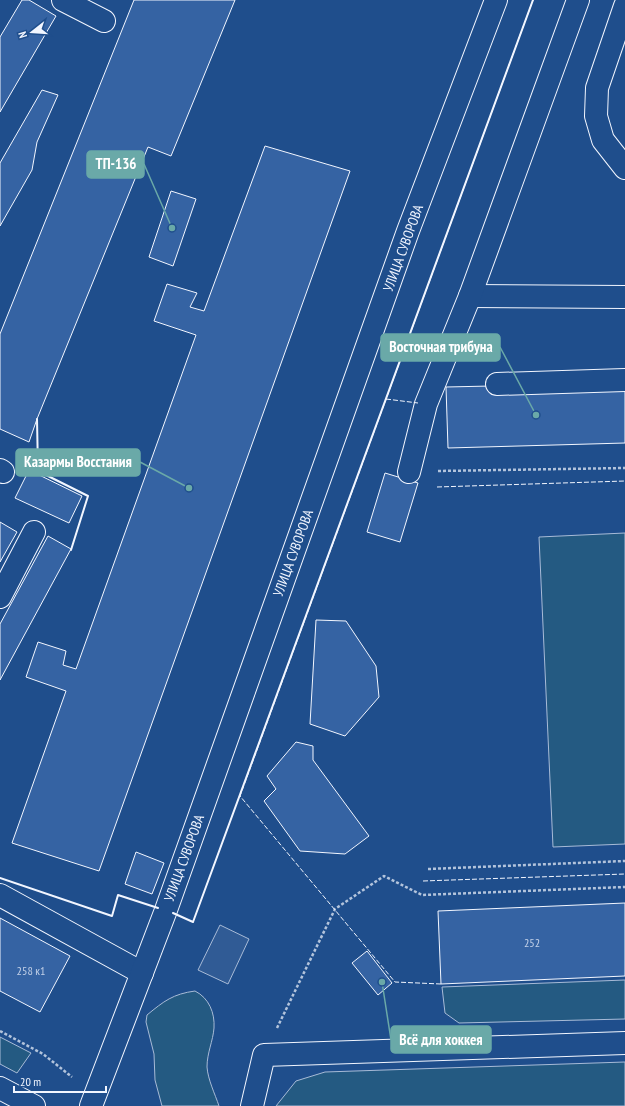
<svg xmlns="http://www.w3.org/2000/svg" width="625" height="1106" font-family="'PT Sans Narrow',sans-serif">
	<rect width="100%" height="100%" fill="#1f4e8c"/>
	<g fill="#245a82" stroke="#a8bbd7">
		<path d="M 625,533 L 625,844 L 553,847 L 539,537 Z"/>
		<path d="M 625,980 L 625,1019 L 459,1023 L 445,1013 L 442,987 Z"/>
		<path d="M 195,991 C 209,998 215,1013 214,1028 C 213,1041 207,1053 207,1067 C 208,1080 215,1094 219,1106 L 162,1106 L 155,1080 L 154,1054 L 146,1022 L 147,1015 C 164,1001 173,994 195,991 Z"/>
		<path d="M 0,1037 L 31,1053 L 17,1073 L 0,1064 Z"/>
		<path d="M 625,1062 L 625,1106 L 276,1106 L 296,1081 L 325,1072 Z"/>
	</g>
	<path fill="#305b95" stroke="#a8bbd7" d="M 220,925 L 249,939 L 228,984 L 198,970 Z"/>
	<g fill="#3563a3" stroke="#f2f6ff">
		<path d="M 22,0 L 29,0 L 56,16 L 0,112 L 0,37 Z"/>
		<path d="M 134,0 L 235,0 L 171,156 L 148,147 L 37,419 L 29,442 L 0,429 L 0,334 Z"/>
		<path d="M 42,90 L 58,95 L 37,142 L 32,170 L 0,226 L 0,163 Z"/>
		<path d="M 265,146 L 350,171 L 99,871 L 12,843 L 66,691 L 26,677 L 38,642 L 66,651 L 63,665 L 76,669 L 196,335 L 154,321 L 167,284 L 197,293 L 190,307 L 204,311 Z"/>
		<path d="M 171,191 L 196,199 L 173,266 L 149,257 Z"/>
		<path d="M 625,383 L 625,443 L 448,448 L 446,387 Z"/>
		<path d="M 29,470 L 82,496 L 69,523 L 15,498 Z"/>
		<path d="M 385,473 L 418,483 L 400,542 L 367,532 Z"/>
		<path d="M 0,522 L 17,532 L 0,562 Z"/>
		<path d="M 48,536 L 71,549 L 0,680 L 0,624 Z"/>
		<path d="M 316,620 L 346,621 L 376,666 L 379,697 L 345,736 L 310,724 Z"/>
		<path d="M 296,742 L 313,746 L 313,760 L 369,836 L 345,854 L 300,851 L 264,801 L 276,789 L 267,776 Z"/>
		<path d="M 136,852 L 164,863 L 152,894 L 125,884 Z"/>
		<path d="M 625,903 L 625,976 L 441,984 L 438,911 Z"/>
		<path d="M 0,918 L 70,956 L 40,1012 L 0,991 Z"/>
		<path d="M 367,951 L 392,983 L 378,995 L 352,963 Z"/>
	</g>
	<g fill="none" stroke-linecap="round" stroke-linejoin="round">
		<g stroke="#f2f6ff" stroke-width="24">
			<g id="minor">
				<path d="M 63,0 L 104,21"/>
				<path d="M 625,6 L 597,88 L 596,116 L 603,140 L 625,168"/>
				<path d="M 470,296 L 625,297"/>
				<path d="M 497,384 L 625,380"/>
				<path d="M 0,470 L 3,472"/>
				<path d="M 409,472 L 426,404 L 470,296 L 578,0"/>
				<path d="M 0,597 L 34,532"/>
				<path d="M 0,895 L 142,973"/>
				<path d="M 91,1106 L 166,910 L 408,231 L 496,0"/>
				<path d="M 252,1106 L 264,1055 L 625,1043"/>
			</g>
		</g>
		<g stroke="#f2f6ff" stroke-width="24">
			<path id="major" d="M 0,1088 L 34,1106"/>
		</g>
		<g stroke="#b3c4dc" stroke-width="2.5" stroke-dasharray="3 2" stroke-linecap="butt">
			<path d="M 438,471 L 625,468"/>
			<path d="M 428,869 L 625,861"/>
			<path d="M 277,1028 L 335,909 L 384,876 L 422,895 L 625,887"/>
			<path d="M 0,1031 L 43,1054 L 72,1077"/>
		</g>
		<use href="#minor" stroke="#1f4e8c" stroke-width="22"/>
		<use href="#major" stroke="#1f4e8c" stroke-width="22"/>
		<g stroke="#f2f6ff" stroke-width="1" stroke-dasharray="5 2" stroke-linecap="butt">
			<path d="M 386,399 L 418,403"/>
			<path d="M 437,487 L 625,481"/>
			<path d="M 423,881 L 625,874"/>
			<path d="M 441,984 L 395,982 L 240,796 L 533,0"/>
		</g>
		<g stroke="#f2f6ff" stroke-width="2">
			<path d="M 37,419 L 38,471 L 88,496 L 71,550"/>
			<path d="M 0,878 L 112,916 L 118,895 L 158,908"/>
			<path d="M 173,913 L 193,922 L 533,0"/>
		</g>
	</g>
	<g text-anchor="middle" stroke-width="3" stroke-linejoin="round" paint-order="stroke">
		<g font-size="12" fill="#c3d1e8">
			<text x="532" y="947">252</text>
			<text x="31" y="975">258 к1</text>
		</g>
		<g font-size="14" fill="#f2f6ff" stroke="#1f4e8c">
			<text transform="translate(403 248) rotate(-70)" y="5">УЛИЦА СУВОРОВА</text>
			<text transform="translate(293 553) rotate(-70)" y="5">УЛИЦА СУВОРОВА</text>
			<text transform="translate(184 858) rotate(-70)" y="5">УЛИЦА СУВОРОВА</text>
		</g>
	</g>
	<path fill="none" stroke="#6aa9a8" stroke-width="1.5" d="M172 228L144 164M536 415L500 347M189 488L140 462M382 982L391 1040"/>
	<g fill="#6aa9a8" stroke="#1f4e8c" stroke-width="1.5">
		<circle cx="172" cy="228" r="4"/>
		<circle cx="536" cy="415" r="4"/>
		<circle cx="189" cy="488" r="4"/>
		<circle cx="382" cy="982" r="4"/>
	</g>
	<g fill="#6aa9a8" stroke="#6aa9a8" stroke-width="1.5">
		<rect x="87" y="151" width="57" height="27" rx="4"/>
		<rect x="381" y="334" width="119" height="27" rx="4"/>
		<rect x="16" y="449" width="124" height="27" rx="4"/>
		<rect x="391" y="1026" width="100" height="27" rx="4"/>
	</g>
	<g font-size="15" text-anchor="middle" font-weight="bold" fill="#fff">
		<text x="116" y="169">ТП-136</text>
		<text x="441" y="352">Восточная трибуна</text>
		<text x="78" y="467">Казармы Восстания</text>
		<text x="441" y="1045">Всё для хоккея</text>
	</g>
	<g transform="translate(32 32) rotate(253)" stroke="#1f4e8c" stroke-width="3" paint-order="stroke">
	<path d="M0-3L7 15L0 10L-7 15Z" fill="#f2f6ff"/>
	<text y="-6" font-size="11" font-weight="bold" text-anchor="middle" fill="#f2f6ff">N</text>
	</g>
	<path d="M14 1086v6h92v-6" fill="none" stroke="#f2f6ff" stroke-width="2"/>
	<text x="20" y="1086" font-size="12" fill="#f2f6ff" stroke="#1f4e8c" stroke-width="3" paint-order="stroke">20 m</text>
</svg>
